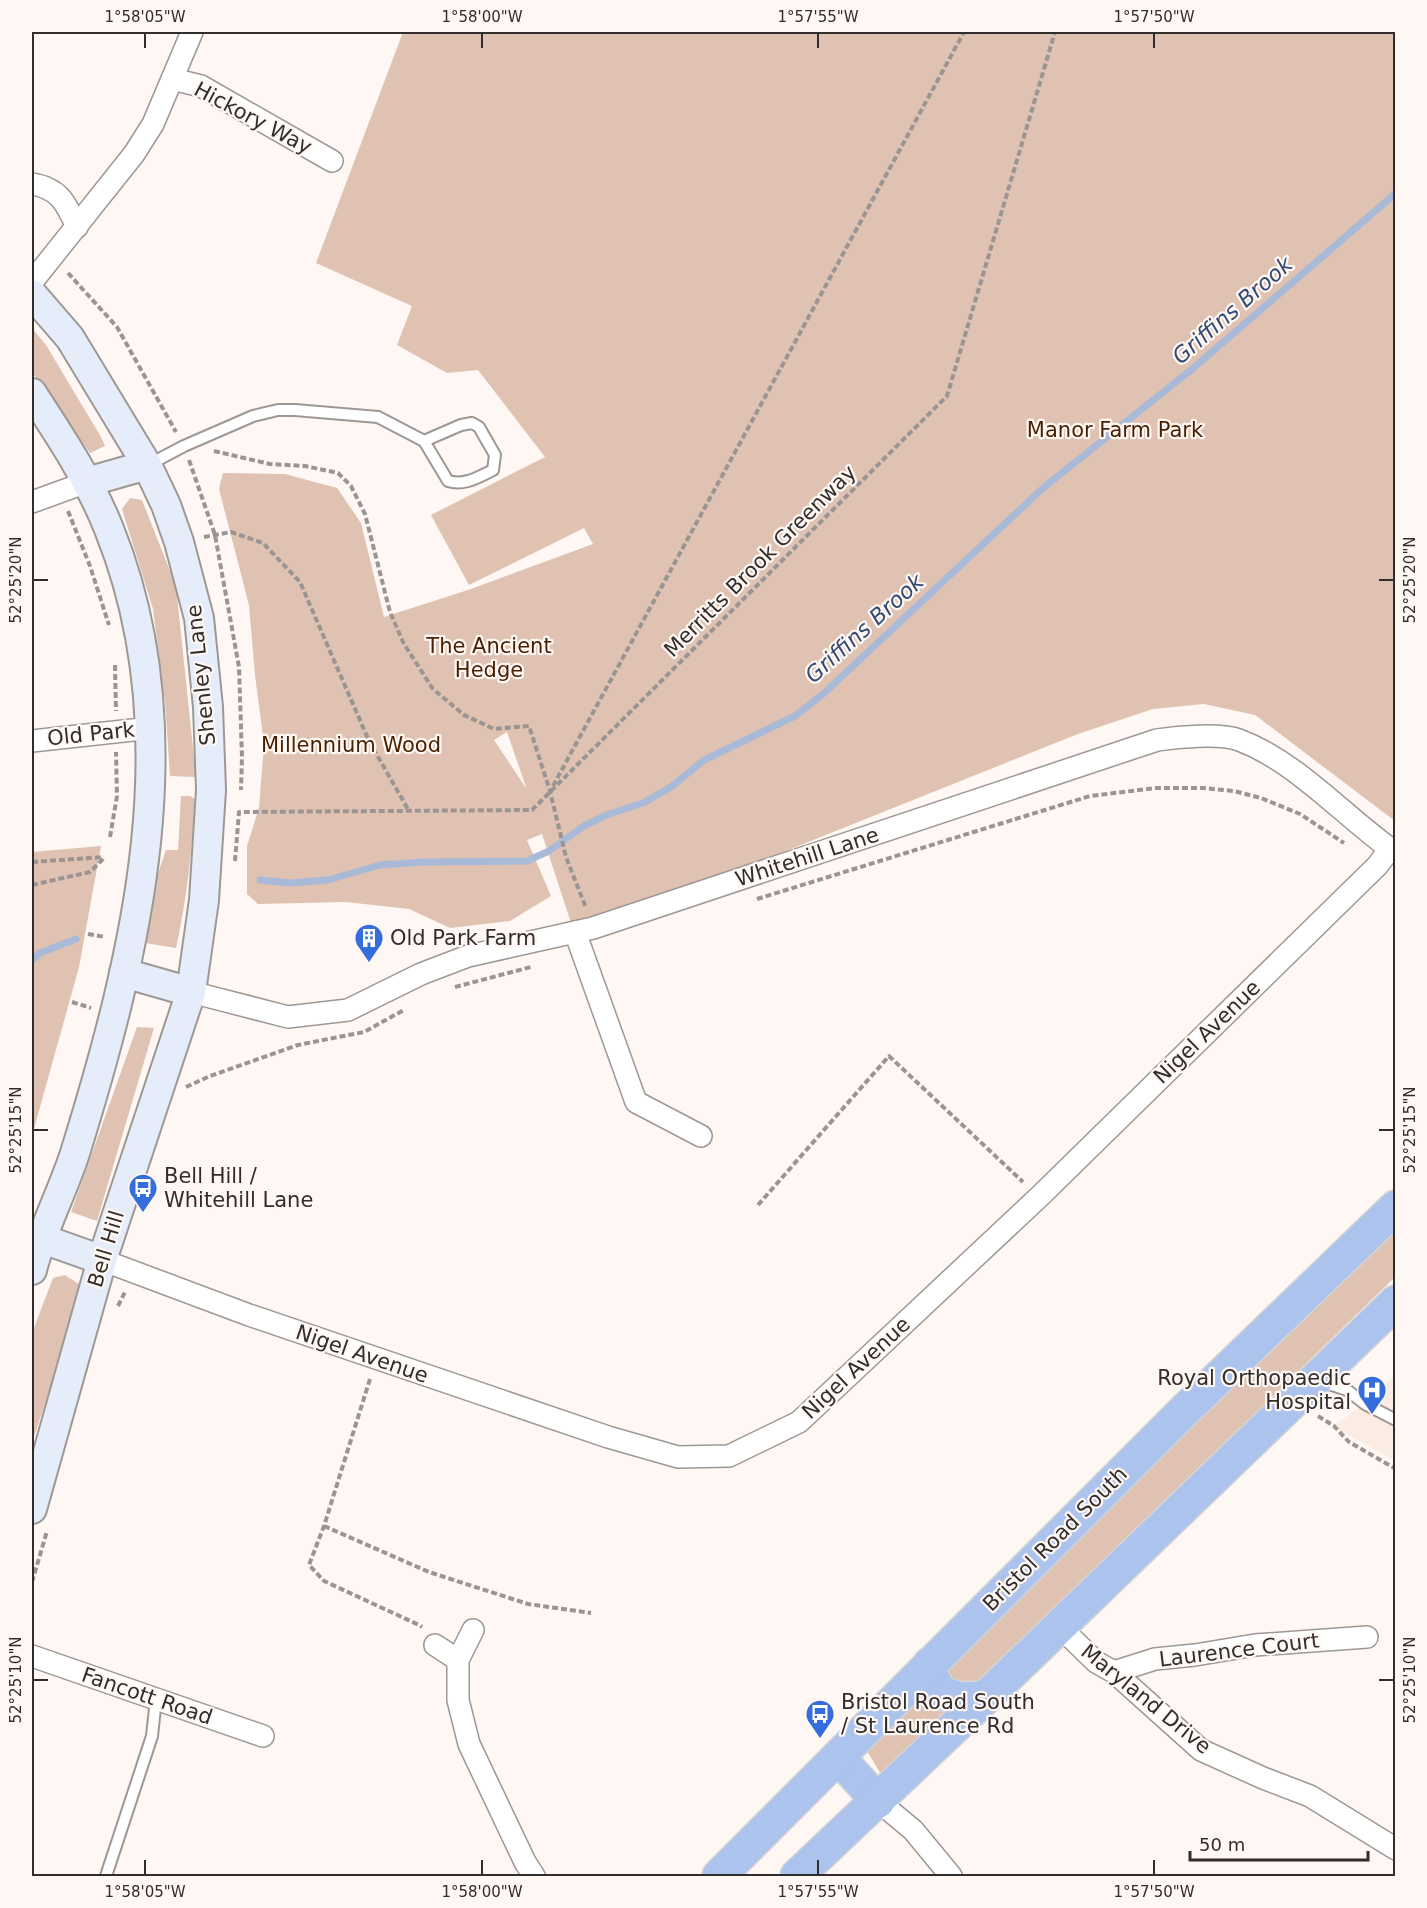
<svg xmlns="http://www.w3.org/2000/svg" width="1427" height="1908" font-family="'DejaVu Sans',sans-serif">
	<rect width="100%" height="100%" fill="#fef7f3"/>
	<path fill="#faebe3" d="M 1395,1375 L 1395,1461 L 1333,1426 L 1365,1404 Z"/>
	<g fill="#dfc2b1" fill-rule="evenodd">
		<path d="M 403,32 L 1395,32 L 1395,821 L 1255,715 L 1204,704 L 1153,709 L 1078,734 L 593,928 L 572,926 L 542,834 L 527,840 L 551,896 L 510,921 L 450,928 L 409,909 L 346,902 L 258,904 L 247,894 L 247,846 L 259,808 L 264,744 L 255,675 L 249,605 L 219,489 L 223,473 L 285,474 L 337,488 L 361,523 L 384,617 L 471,589 L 593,544 L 584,528 L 469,585 L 431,515 L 545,457 L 478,370 L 447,373 L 397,345 L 412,306 L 316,263 ZM 507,732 L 526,787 L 526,788 L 494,740 Z"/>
		<path d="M 32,328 L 46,345 L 101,437 L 105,446 L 90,453 L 32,372 Z"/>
		<path d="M 130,498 L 142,500 L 176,586 L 196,777 L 170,776 L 165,703 L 153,609 L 122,509 Z"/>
		<path d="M 181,796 L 190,796 L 195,799 C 192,849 187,899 176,948 L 145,943 L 156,879 L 166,850 L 178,850 Z"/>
		<path d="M 101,846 L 79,967 L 32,1136 L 32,852 Z"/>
		<path d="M 137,1027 L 154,1028 L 97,1221 L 71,1212 Z"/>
		<path d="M 1395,1227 L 1395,1277 L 979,1682 L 957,1686 L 946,1675 L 951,1654 Z"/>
		<path d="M 65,1275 L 83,1287 L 32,1443 L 32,1333 L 53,1278 Z"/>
		<path d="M 923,1686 L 953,1715 L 885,1781 L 864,1746 Z"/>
	</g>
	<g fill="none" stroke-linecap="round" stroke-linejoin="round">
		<g stroke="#a9bad9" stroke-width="7">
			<path d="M 260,880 L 290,883 L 328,880 L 380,865 L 424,862 L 527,861 L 549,851 L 584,826 L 609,814 L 643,803 L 671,787 L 704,760 L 795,716 L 823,694 L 1043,488 L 1191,370 L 1396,193"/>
			<path d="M 32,960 L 40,953 L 76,939"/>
		</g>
		<g stroke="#9e9895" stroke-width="14">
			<g id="lane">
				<path d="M 148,465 L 184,446 L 253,416 L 278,410 L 295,410 L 378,417 L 424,441 L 448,481 C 465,486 478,477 493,470 L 495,455 L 479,427 L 472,423 L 461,425 L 424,441"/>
				<path d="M 1320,1381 L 1347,1390 L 1365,1404 L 1396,1420"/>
				<path d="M 106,1876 L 152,1736 L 156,1699"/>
			</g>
		</g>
		<g stroke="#9e9895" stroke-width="24">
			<g id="street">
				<path d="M 172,79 L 201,86 L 332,161"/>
				<path d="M 32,184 C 59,188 66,203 77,227"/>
				<path d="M 32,282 L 134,154 L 153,124 L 192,32"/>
				<path d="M 32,502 L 87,482"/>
				<path d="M 32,741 L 151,728"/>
				<path d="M 575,932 L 636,1102 L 701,1136"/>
				<path d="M 191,992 L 288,1017 L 348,1010 L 421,974 L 468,956 L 593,928 L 1157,740 C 1177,737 1220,733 1239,740 C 1298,762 1344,817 1396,853"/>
				<path d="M 102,1260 L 249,1315 L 608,1437 L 678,1457 L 729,1456 L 799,1422 L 1039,1197 L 1377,866 L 1390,849"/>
				<path d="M 1059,1626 L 1096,1662 L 1114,1672 L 1201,1750 L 1263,1778 L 1310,1796 L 1396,1849"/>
				<path d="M 473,1630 L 458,1660 L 458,1700 L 469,1744 L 525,1862 L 534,1876"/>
				<path d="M 435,1645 L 458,1660"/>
				<path d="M 32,1656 L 263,1736"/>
				<path d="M 1114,1672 L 1155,1659 L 1195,1655 L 1255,1645 L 1367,1637"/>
				<path d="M 878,1801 L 913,1830 L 951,1876"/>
			</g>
		</g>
		<g stroke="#9e9895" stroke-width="32">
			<g id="secondary">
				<path d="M 32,294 L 70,338 L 147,465 L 166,505 L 179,542 L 199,618 L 208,707 L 211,790 L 204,900 L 191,992 L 102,1260 L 32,1509"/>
				<path d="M 32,393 C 60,436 90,481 109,529 C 191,732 137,953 75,1153 C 62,1193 42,1230 32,1270"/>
				<path d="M 87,482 L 147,465"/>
				<path d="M 124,973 L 191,992"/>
				<path d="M 40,1240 L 54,1243 L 102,1260"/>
			</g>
		</g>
		<g stroke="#d6d5d5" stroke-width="36">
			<g id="highway">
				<path d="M 930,1664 L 930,1674 L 941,1693 L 962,1699 L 985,1698"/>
				<path d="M 838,1757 L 878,1801"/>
				<path d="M 719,1876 L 1184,1411 L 1396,1207"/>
				<path d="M 797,1876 L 985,1698 L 1396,1302"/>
			</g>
		</g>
		<g stroke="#9a9592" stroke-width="4" stroke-dasharray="6 3" stroke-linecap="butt">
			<path d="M 68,273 L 117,327 L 176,432"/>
			<path d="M 214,451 L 270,464 L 305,466 L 338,473 L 351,486 L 365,514 L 390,612 L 404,644 L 433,689 L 464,715 L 494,729 L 529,726 L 550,791 L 566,857 L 586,908"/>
			<path d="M 189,460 L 215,535 L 239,667 L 242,757 L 241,790"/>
			<path d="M 68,511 L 90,566 L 109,625"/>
			<path d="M 204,537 L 231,532 L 263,543 L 300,582 L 369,741 L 409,811"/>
			<path d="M 115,665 L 116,711"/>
			<path d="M 553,786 L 964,32"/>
			<path d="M 110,837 L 117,796 L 116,752"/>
			<path d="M 235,861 L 239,812 L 532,810 L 947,396 L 1055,32"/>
			<path d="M 32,862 L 104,857"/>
			<path d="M 32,885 L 90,872 L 105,857"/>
			<path d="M 757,899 L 1090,796 L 1156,788 L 1203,788 L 1234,791 L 1261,798 L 1300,814 L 1344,843"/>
			<path d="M 88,934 L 105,937"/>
			<path d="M 455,987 L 531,967"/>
			<path d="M 72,1002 L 91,1008"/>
			<path d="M 186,1087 L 210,1076 L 298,1045 L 364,1032 L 404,1010"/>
			<path d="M 758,1205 L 889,1056 L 1023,1182"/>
			<path d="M 118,1306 L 125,1292"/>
			<path d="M 370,1379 L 324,1526 L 309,1565 L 324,1581 L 419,1625 L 422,1627"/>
			<path d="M 1318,1416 L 1334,1426 L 1349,1442 L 1396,1469"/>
			<path d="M 324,1526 L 429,1572 L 528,1604 L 591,1613"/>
			<path d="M 32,1582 L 47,1531"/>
		</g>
		<use href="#lane" stroke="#fff" stroke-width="10"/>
		<use href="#street" stroke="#fff" stroke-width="21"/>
		<use href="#secondary" stroke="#e6edfa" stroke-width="28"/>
		<use href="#highway" stroke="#abc3ed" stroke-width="33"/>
	</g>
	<path fill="none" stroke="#302d2c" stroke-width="2" d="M 145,33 L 145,48M 482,33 L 482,48M 818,33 L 818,48M 1154,33 L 1154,48M 33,580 L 48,580M 1379,580 L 1394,580M 33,1130 L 48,1130M 1379,1130 L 1394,1130M 33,1680 L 48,1680M 1379,1680 L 1394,1680M 145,1860 L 145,1875M 482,1860 L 482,1875M 818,1860 L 818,1875M 1154,1860 L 1154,1875"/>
	<defs>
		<g id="building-pin" transform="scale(1.5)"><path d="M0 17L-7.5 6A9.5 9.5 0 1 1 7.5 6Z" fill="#366ddc" stroke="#fef7f3"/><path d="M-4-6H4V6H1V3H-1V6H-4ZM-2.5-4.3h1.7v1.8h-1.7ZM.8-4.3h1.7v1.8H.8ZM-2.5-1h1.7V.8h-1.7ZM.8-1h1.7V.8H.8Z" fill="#fff"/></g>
		<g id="bus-pin" transform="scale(1.5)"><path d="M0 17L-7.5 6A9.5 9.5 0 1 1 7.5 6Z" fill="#366ddc" stroke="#fef7f3"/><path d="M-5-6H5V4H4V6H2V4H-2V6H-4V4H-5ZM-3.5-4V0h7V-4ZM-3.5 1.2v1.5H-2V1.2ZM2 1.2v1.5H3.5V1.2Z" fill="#fff"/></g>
		<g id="hospital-pin" transform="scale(1.5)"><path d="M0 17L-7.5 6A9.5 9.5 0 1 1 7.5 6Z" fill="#366ddc" stroke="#fef7f3"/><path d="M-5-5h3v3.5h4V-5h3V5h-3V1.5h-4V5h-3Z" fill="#fff"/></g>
	</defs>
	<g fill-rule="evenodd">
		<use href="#building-pin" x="369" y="938"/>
		<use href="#bus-pin" x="143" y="1188"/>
		<use href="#hospital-pin" x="1372" y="1390"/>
		<use href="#bus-pin" x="820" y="1714"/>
	</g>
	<g text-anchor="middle" stroke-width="4.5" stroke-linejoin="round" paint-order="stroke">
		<g font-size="21" fill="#302d2c" stroke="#fef7f3">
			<text transform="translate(253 118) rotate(28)" y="7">Hickory Way</text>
			<text transform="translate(760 561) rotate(-45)" y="7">Merritts Brook Greenway</text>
			<text transform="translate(201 675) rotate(-96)" y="7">Shenley Lane</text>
			<text transform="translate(91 734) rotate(-6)" y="7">Old Park</text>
			<text transform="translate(807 857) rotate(-18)" y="7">Whitehill Lane</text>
			<text transform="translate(1207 1032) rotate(-44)" y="7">Nigel Avenue</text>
			<text transform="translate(106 1249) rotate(-73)" y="7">Bell Hill</text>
			<text transform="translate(362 1354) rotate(19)" y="7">Nigel Avenue</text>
			<text transform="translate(856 1368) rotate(-43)" y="7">Nigel Avenue</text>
			<text transform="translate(1055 1539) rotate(-45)" y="7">Bristol Road South</text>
			<text transform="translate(1239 1650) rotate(-7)" y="7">Laurence Court</text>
			<text transform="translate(147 1696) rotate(19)" y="7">Fancott Road</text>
			<text transform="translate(1146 1699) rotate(39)" y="7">Maryland Drive</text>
		</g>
		<g font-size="21" fill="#4a1f00" stroke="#fef7f3">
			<text x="1115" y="437">Manor Farm Park</text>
			<text x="489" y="653">The Ancient<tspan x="489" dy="24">Hedge</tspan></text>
			<text x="351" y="752">Millennium Wood</text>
		</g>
		<g font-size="21" fill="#302d2c" stroke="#fef7f3" text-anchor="start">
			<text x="390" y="945">Old Park Farm</text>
			<text x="164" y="1183">Bell Hill /<tspan x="164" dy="24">Whitehill Lane</tspan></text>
			<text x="1351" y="1385" text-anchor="end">Royal Orthopaedic<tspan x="1351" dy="24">Hospital</tspan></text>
			<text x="841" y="1709">Bristol Road South<tspan x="841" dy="24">/ St Laurence Rd</tspan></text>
		</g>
		<g font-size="22" font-style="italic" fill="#324973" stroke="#fef7f3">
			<text transform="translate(1232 310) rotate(-41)" y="8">Griffins Brook</text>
			<text transform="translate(864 628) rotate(-42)" y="8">Griffins Brook</text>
		</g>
	</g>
	<rect width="1427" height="1908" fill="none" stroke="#fef7f3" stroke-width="66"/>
	<path d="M1190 1851v9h178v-9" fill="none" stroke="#302d2c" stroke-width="3"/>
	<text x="1199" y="1851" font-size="18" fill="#302d2c" stroke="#fef7f3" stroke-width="4.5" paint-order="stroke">50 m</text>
	<rect x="33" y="33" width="1361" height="1842" fill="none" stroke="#302d2c" stroke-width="2"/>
	<g font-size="15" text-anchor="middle" fill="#302d2c">
		<text x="145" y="22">1°58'05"W</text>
		<text x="482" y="22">1°58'00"W</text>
		<text x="818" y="22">1°57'55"W</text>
		<text x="1154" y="22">1°57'50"W</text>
		<text transform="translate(16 580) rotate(-90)" y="5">52°25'20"N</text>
		<text transform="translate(1410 580) rotate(-90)" y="5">52°25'20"N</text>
		<text transform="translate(16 1130) rotate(-90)" y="5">52°25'15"N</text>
		<text transform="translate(1410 1130) rotate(-90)" y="5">52°25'15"N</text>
		<text transform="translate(16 1680) rotate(-90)" y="5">52°25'10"N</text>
		<text transform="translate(1410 1680) rotate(-90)" y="5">52°25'10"N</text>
		<text x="145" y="1897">1°58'05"W</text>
		<text x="482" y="1897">1°58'00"W</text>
		<text x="818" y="1897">1°57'55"W</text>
		<text x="1154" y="1897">1°57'50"W</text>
	</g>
</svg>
